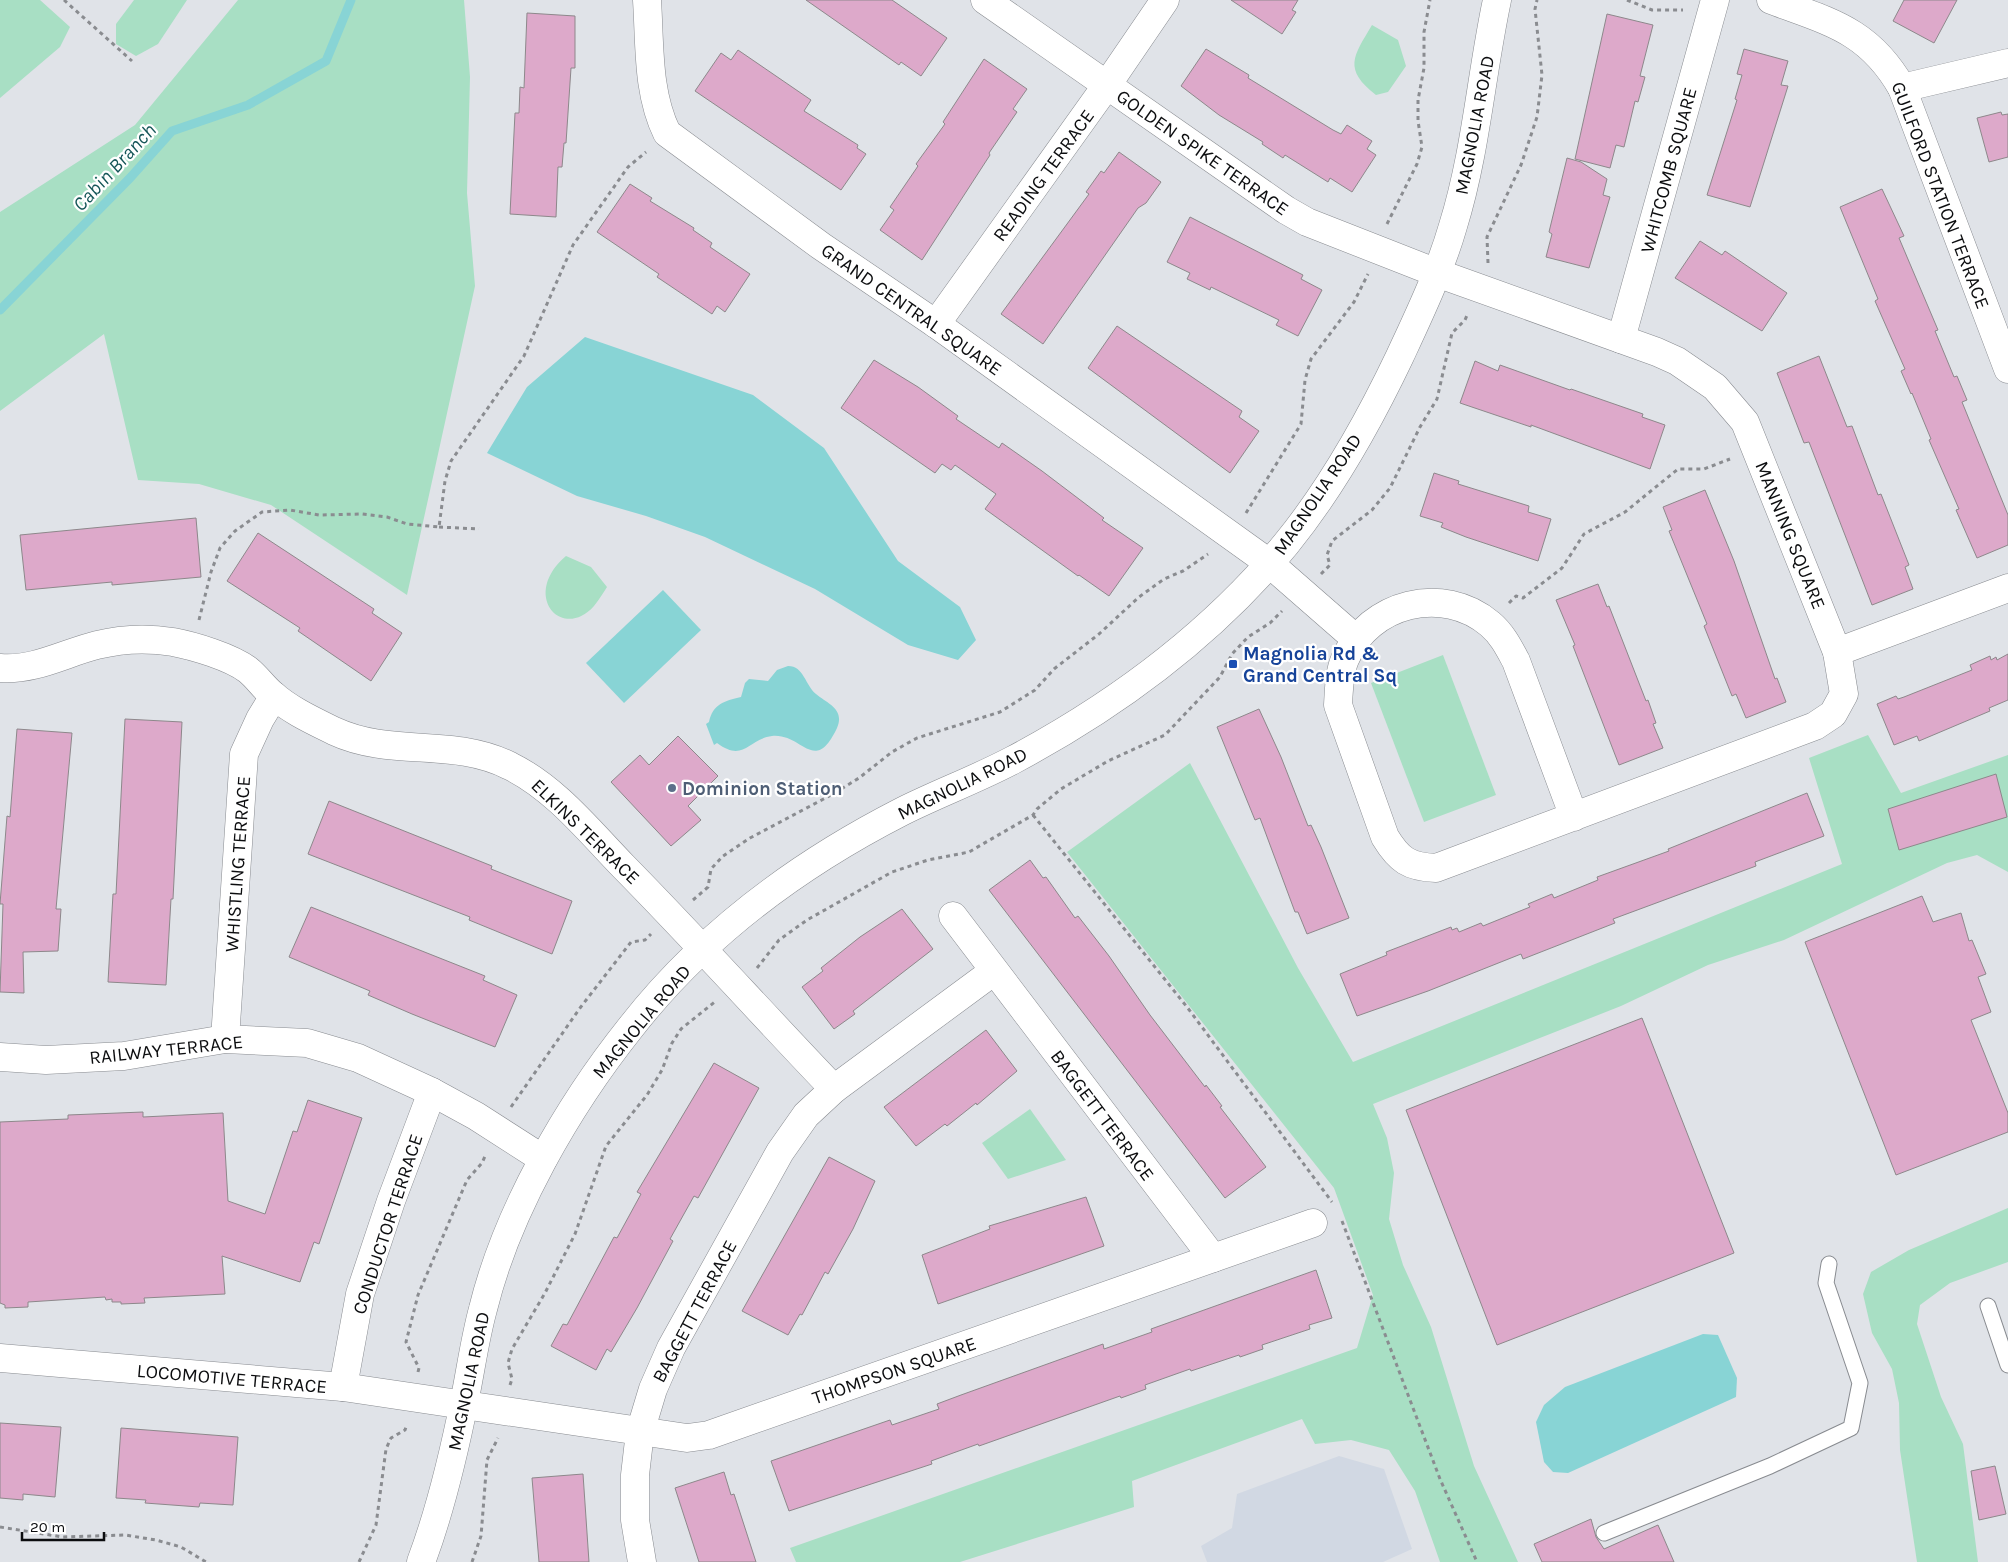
<svg xmlns="http://www.w3.org/2000/svg" width="2008" height="1562" font-family="Karla,sans-serif">
	<rect width="100%" height="100%" fill="#e0e3e8"/>
	<path fill="#d1d8e3" d="M 1339,1456 L 1384,1469 L 1412,1549 L 1383,1562 L 1207,1562 L 1201,1546 L 1232,1528 L 1237,1494 Z"/>
	<g fill="#a8dfc4">
		<path d="M 0,0 L 40,0 L 70,27 L 60,47 L 0,98 Z"/>
		<path d="M 134,0 L 187,0 L 158,44 L 136,56 L 116,44 L 116,24 Z"/>
		<path d="M 238,0 L 464,0 L 470,77 L 467,193 L 475,286 L 407,595 L 271,505 L 199,484 L 138,480 L 104,334 L 0,411 L 0,212 L 135,125 Z"/>
		<path d="M 1372,25 L 1398,40 L 1406,66 L 1388,92 L 1376,95 C 1343,69 1353,57 1372,25 Z"/>
		<path d="M 566,556 L 591,567 L 607,587 C 603,593 599,600 594,606 C 562,642 520,595 566,556 Z"/>
		<path d="M 1443,655 L 1496,795 L 1424,822 L 1371,683 Z"/>
		<path d="M 1868,735 L 1901,793 L 2008,755 L 2008,872 L 1977,855 L 1947,863 L 1784,940 L 1708,965 L 1621,1006 L 1373,1104 L 1387,1138 L 1394,1173 L 1389,1219 L 1403,1265 L 1431,1327 L 1474,1466 L 1518,1562 L 1440,1562 L 1415,1491 L 1389,1450 L 1351,1440 L 1315,1444 L 1302,1419 L 1132,1481 L 1134,1507 L 960,1562 L 796,1562 L 790,1548 L 1357,1348 L 1373,1295 L 1334,1188 L 1067,852 L 1190,763 L 1298,968 L 1353,1062 L 1842,864 L 1809,758 Z"/>
		<path d="M 1030,1109 L 1066,1160 L 1008,1179 L 982,1143 Z"/>
		<path d="M 2008,1208 L 2008,1262 L 1950,1283 L 1920,1305 L 1917,1324 L 1941,1397 L 1963,1444 L 1978,1562 L 1917,1562 L 1900,1450 L 1899,1403 L 1892,1369 L 1872,1333 L 1863,1294 L 1871,1272 L 1909,1250 Z"/>
	</g>
	<g fill="#88d4d5">
		<path d="M 585,337 L 753,395 L 824,448 L 898,561 L 960,607 L 976,640 L 958,660 L 908,645 L 815,589 L 705,537 L 646,516 L 577,496 L 487,453 L 527,387 Z"/>
		<path d="M 663,590 L 701,630 L 624,703 L 586,663 Z"/>
		<path d="M 788,666 C 804,666 805,685 816,694 C 828,704 845,709 837,728 C 814,776 803,733 772,736 C 748,739 744,763 717,743 L 714,745 L 706,724 L 709,722 C 713,704 724,701 741,697 L 745,683 L 749,679 L 768,681 L 777,670 Z"/>
		<path d="M 1703,1334 L 1718,1335 L 1737,1378 L 1736,1397 L 1568,1473 L 1553,1472 L 1544,1462 L 1536,1422 L 1544,1405 L 1565,1387 Z"/>
	</g>
	<g fill="none" stroke-linecap="round" stroke-linejoin="round">
		<path stroke="#88d4d5" stroke-width="9" d="M 0,310 L 130,178 L 172,131 L 248,105 L 326,61 L 351,0"/>
	</g>
	<g fill="#dda9ca" stroke="#8d888b">
		<path d="M 806,0 L 892,0 L 947,38 L 921,76 L 901,62 L 899,65 Z"/>
		<path d="M 1231,0 L 1298,0 L 1292,10 L 1296,12 L 1282,34 Z"/>
		<path d="M 1904,0 L 1957,0 L 1934,43 L 1893,21 Z"/>
		<path d="M 527,13 L 575,16 L 575,68 L 571,68 L 566,143 L 564,143 L 562,167 L 558,167 L 556,217 L 510,214 L 515,113 L 519,113 L 520,87 L 524,88 Z"/>
		<path d="M 1607,14 L 1653,25 L 1640,76 L 1645,77 L 1638,102 L 1635,101 L 1624,147 L 1616,145 L 1610,168 L 1575,159 Z"/>
		<path d="M 1206,49 L 1249,75 L 1248,78 L 1333,130 L 1341,134 L 1347,125 L 1372,141 L 1367,149 L 1376,155 L 1352,192 L 1330,178 L 1328,182 L 1285,155 L 1283,158 L 1262,144 L 1263,142 L 1219,115 L 1181,86 Z"/>
		<path d="M 1744,49 L 1788,61 L 1781,85 L 1788,86 L 1750,207 L 1707,195 L 1737,100 L 1735,99 L 1742,75 L 1737,74 Z"/>
		<path d="M 738,50 L 811,100 L 804,111 L 858,145 L 857,148 L 866,154 L 841,190 L 695,91 L 721,53 L 731,60 Z"/>
		<path d="M 984,59 L 1027,89 L 1013,109 L 1017,112 L 989,153 L 990,155 L 922,260 L 880,230 L 894,210 L 890,207 L 918,166 L 916,164 L 945,124 L 943,122 Z"/>
		<path d="M 2001,112 L 2002,115 L 2008,114 L 2008,157 L 1989,162 L 1977,118 Z"/>
		<path d="M 1119,152 L 1161,182 L 1146,203 L 1138,208 L 1043,344 L 1001,314 L 1089,194 L 1086,192 L 1101,171 L 1104,173 Z"/>
		<path d="M 1567,158 L 1581,162 L 1607,179 L 1603,195 L 1610,197 L 1589,268 L 1546,257 L 1552,234 L 1549,232 Z"/>
		<path d="M 630,184 L 652,198 L 650,201 L 694,228 L 693,230 L 712,243 L 710,247 L 750,274 L 725,312 L 717,306 L 712,314 L 657,277 L 659,274 L 597,232 Z"/>
		<path d="M 1882,189 L 1904,236 L 1899,238 L 1938,330 L 1935,331 L 1954,377 L 1957,376 L 1967,400 L 1962,402 L 2008,515 L 2008,545 L 1977,558 L 1956,510 L 1959,509 L 1929,440 L 1931,439 L 1912,393 L 1911,394 L 1901,371 L 1905,369 L 1875,301 L 1878,299 L 1840,207 Z"/>
		<path d="M 1190,217 L 1303,275 L 1301,279 L 1322,290 L 1298,336 L 1276,325 L 1279,320 L 1211,287 L 1210,290 L 1187,279 L 1190,273 L 1167,262 Z"/>
		<path d="M 1700,241 L 1722,255 L 1725,251 L 1787,293 L 1762,331 L 1675,278 Z"/>
		<path d="M 1117,326 L 1242,411 L 1239,417 L 1259,431 L 1230,473 L 1088,368 Z"/>
		<path d="M 1819,356 L 1847,427 L 1852,426 L 1878,495 L 1881,494 L 1909,565 L 1905,567 L 1913,589 L 1872,605 L 1809,442 L 1804,443 L 1777,373 Z"/>
		<path d="M 874,360 L 918,387 L 958,416 L 956,419 L 999,448 L 1002,443 L 1042,471 L 1104,518 L 1102,520 L 1143,548 L 1109,596 L 1079,575 L 1078,576 L 985,509 L 996,494 L 955,465 L 951,470 L 942,464 L 935,473 L 841,408 Z"/>
		<path d="M 1475,361 L 1498,371 L 1500,365 L 1570,390 L 1571,389 L 1643,414 L 1642,417 L 1665,425 L 1650,469 L 1531,425 L 1531,427 L 1460,403 Z"/>
		<path d="M 1434,473 L 1459,481 L 1458,484 L 1529,506 L 1528,512 L 1551,519 L 1538,561 L 1466,537 L 1441,527 L 1443,523 L 1420,516 Z"/>
		<path d="M 1705,490 L 1734,561 L 1775,679 L 1777,678 L 1786,702 L 1746,718 L 1736,694 L 1732,696 L 1704,626 L 1707,624 L 1669,531 L 1672,530 L 1663,507 Z"/>
		<path d="M 196,518 L 201,577 L 112,585 L 112,582 L 26,590 L 20,535 Z"/>
		<path d="M 258,533 L 374,609 L 372,613 L 402,633 L 371,681 L 298,631 L 300,628 L 227,581 Z"/>
		<path d="M 1598,584 L 1607,607 L 1609,606 L 1646,701 L 1648,700 L 1656,723 L 1653,724 L 1663,748 L 1619,765 L 1573,646 L 1575,645 L 1556,600 Z"/>
		<path d="M 2008,654 L 2008,700 L 1989,708 L 1990,711 L 1919,741 L 1917,736 L 1894,745 L 1877,704 L 1896,696 L 1898,699 L 1904,697 L 1972,670 L 1970,665 L 1990,656 L 1991,660 L 1996,657 L 1997,660 Z"/>
		<path d="M 1259,709 L 1281,757 L 1308,826 L 1311,825 L 1321,847 L 1349,918 L 1307,934 L 1298,912 L 1295,912 L 1260,818 L 1255,820 L 1217,727 Z"/>
		<path d="M 125,719 L 182,722 L 173,899 L 171,899 L 166,985 L 108,982 L 113,894 L 116,894 Z"/>
		<path d="M 17,729 L 72,733 L 56,909 L 61,909 L 58,951 L 23,952 L 24,993 L 0,992 L 3,904 L 0,904 L 7,816 L 10,817 Z"/>
		<path d="M 678,736 L 718,776 L 688,806 L 701,820 L 671,846 L 611,782 L 640,755 L 649,765 Z"/>
		<path d="M 1996,774 L 2007,817 L 1899,850 L 1888,809 Z"/>
		<path d="M 1807,793 L 1824,836 L 1755,862 L 1756,866 L 1613,919 L 1615,923 L 1523,959 L 1521,954 L 1428,991 L 1357,1016 L 1340,974 L 1387,955 L 1386,952 L 1451,927 L 1452,930 L 1457,928 L 1459,932 L 1481,923 L 1483,926 L 1530,907 L 1528,904 L 1552,894 L 1554,898 L 1598,880 L 1597,877 L 1669,851 L 1668,849 Z"/>
		<path d="M 329,801 L 492,866 L 491,869 L 572,901 L 552,954 L 469,920 L 470,917 L 308,854 Z"/>
		<path d="M 1030,860 L 1043,878 L 1046,877 L 1075,918 L 1078,916 L 1109,956 L 1150,1015 L 1205,1087 L 1206,1085 L 1222,1106 L 1220,1107 L 1266,1167 L 1225,1198 L 989,890 Z"/>
		<path d="M 1922,896 L 1933,922 L 1961,913 L 1969,941 L 1972,940 L 1986,974 L 1978,977 L 1991,1012 L 1971,1020 L 2008,1113 L 2008,1132 L 1896,1175 L 1805,942 Z"/>
		<path d="M 311,907 L 485,976 L 483,980 L 517,995 L 495,1047 L 412,1014 L 368,995 L 370,991 L 289,957 Z"/>
		<path d="M 902,909 L 933,949 L 853,1011 L 855,1014 L 834,1029 L 802,987 L 823,971 L 821,968 L 860,937 Z"/>
		<path d="M 1642,1018 L 1734,1253 L 1497,1345 L 1406,1110 Z"/>
		<path d="M 986,1030 L 1017,1071 L 977,1105 L 976,1103 L 947,1126 L 945,1124 L 916,1146 L 884,1107 Z"/>
		<path d="M 714,1063 L 759,1088 L 698,1198 L 694,1196 L 670,1239 L 673,1241 L 637,1308 L 611,1352 L 607,1349 L 596,1370 L 551,1346 L 563,1324 L 567,1325 L 614,1237 L 617,1238 L 641,1194 L 637,1192 Z"/>
		<path d="M 308,1100 L 362,1118 L 319,1244 L 314,1242 L 300,1282 L 222,1256 L 225,1294 L 144,1298 L 145,1303 L 121,1304 L 121,1302 L 112,1302 L 112,1299 L 106,1300 L 105,1297 L 28,1302 L 28,1307 L 5,1308 L 5,1305 L 0,1303 L 0,1122 L 68,1119 L 68,1115 L 143,1112 L 143,1117 L 223,1113 L 228,1201 L 265,1214 L 293,1131 L 297,1132 Z"/>
		<path d="M 829,1157 L 875,1181 L 853,1229 L 828,1274 L 825,1272 L 802,1315 L 800,1314 L 788,1335 L 742,1311 Z"/>
		<path d="M 1086,1197 L 1104,1246 L 938,1304 L 922,1255 L 990,1229 L 989,1226 Z"/>
		<path d="M 1316,1270 L 1332,1318 L 1309,1325 L 1310,1329 L 1262,1345 L 1263,1349 L 1240,1357 L 1239,1355 L 1191,1371 L 1190,1369 L 1145,1385 L 1146,1389 L 1121,1398 L 1120,1396 L 979,1446 L 978,1444 L 931,1461 L 932,1464 L 789,1511 L 771,1461 L 890,1420 L 892,1425 L 939,1409 L 937,1404 L 961,1395 L 1103,1344 L 1104,1349 L 1152,1332 L 1151,1329 Z"/>
		<path d="M 0,1423 L 61,1427 L 55,1497 L 23,1494 L 23,1500 L 0,1498 Z"/>
		<path d="M 121,1428 L 238,1437 L 233,1505 L 200,1503 L 199,1507 L 145,1503 L 146,1500 L 116,1498 Z"/>
		<path d="M 1995,1466 L 2006,1514 L 1979,1520 L 1971,1471 Z"/>
		<path d="M 724,1472 L 731,1495 L 734,1494 L 756,1562 L 699,1562 L 675,1488 Z"/>
		<path d="M 583,1474 L 589,1562 L 539,1562 L 532,1478 Z"/>
		<path d="M 1591,1519 L 1596,1537 L 1604,1549 L 1658,1525 L 1674,1562 L 1542,1562 L 1534,1544 Z"/>
	</g>
	<g fill="none" stroke-linecap="round" stroke-linejoin="round">
		<g stroke="#888b90" stroke-width="17">
			<g id="service">
				<path d="M 1988,1306 L 2008,1365"/>
				<path d="M 1604,1533 L 1770,1466 L 1851,1428 L 1860,1383 L 1826,1283 L 1829,1264"/>
			</g>
		</g>
		<g stroke="#888b90" stroke-width="29">
			<g id="minor">
				<path d="M 647,0 C 650,45 647,92 667,133 L 821,246 L 936,324 L 1269,563 L 1356,639"/>
				<path d="M 985,0 L 1286,210 L 1307,222 L 1437,273 L 1657,352 L 1677,361 L 1715,387 L 1745,422 L 1837,652 L 1844,694 L 1833,714 L 1815,726 L 1436,868 C 1409,867 1399,860 1385,837 L 1338,705 C 1339,689 1339,673 1345,659 C 1369,603 1443,584 1490,624 C 1502,634 1509,648 1516,661 L 1574,817"/>
				<path d="M 1771,0 C 1830,22 1869,30 1902,88 L 2008,369"/>
				<path d="M 1902,88 L 2008,63"/>
				<path d="M 936,324 L 1107,85 L 1165,0"/>
				<path d="M 1621,339 L 1715,0"/>
				<path d="M 1837,652 L 2008,588"/>
				<path d="M 0,668 C 34,671 65,653 97,645 C 121,639 149,638 173,642 C 194,646 231,657 248,670 C 257,677 264,688 273,695 C 290,710 314,721 334,731 C 392,758 454,737 510,766 C 555,788 589,831 623,866 C 695,939 763,1015 834,1089"/>
				<path d="M 953,916 L 1213,1258"/>
				<path d="M 225,1039 L 244,754 L 260,719 L 274,696"/>
				<path d="M 0,1057 L 46,1060 L 124,1056 L 225,1039 L 307,1043 L 358,1058 L 432,1092 L 476,1116 L 543,1159"/>
				<path d="M 0,1358 L 343,1387 L 687,1438 L 709,1435 L 1313,1223"/>
				<path d="M 343,1387 L 360,1294 L 391,1201 L 432,1092"/>
				<path d="M 642,1562 L 635,1520 L 635,1475 L 640,1432 L 653,1389 L 671,1348 L 780,1152 L 806,1115 L 834,1089 L 994,971"/>
			</g>
		</g>
		<g stroke="#888b90" stroke-width="29">
			<path id="tertiary" d="M 421,1562 C 441,1509 454,1453 465,1398 C 471,1368 475,1338 483,1309 C 507,1211 568,1106 631,1027 C 703,935 799,864 903,811 C 939,793 977,779 1013,760 C 1116,705 1211,635 1286,544 C 1330,490 1370,419 1400,356 C 1420,313 1440,271 1453,226 C 1476,152 1481,75 1497,0"/>
		</g>
		<g stroke="#8a8c90" stroke-width="3" stroke-dasharray="4 4" stroke-linecap="butt">
			<path d="M 64,0 L 132,61"/>
			<path d="M 1627,0 L 1652,10 L 1683,10"/>
			<path d="M 1387,224 L 1417,164 L 1422,147 L 1418,121 L 1418,100 L 1424,68 L 1424,32 L 1430,0"/>
			<path d="M 1488,263 L 1487,237 L 1521,165 L 1537,117 L 1542,75 L 1535,9 L 1537,0"/>
			<path d="M 1246,513 L 1301,424 L 1305,380 L 1311,359 L 1354,302 L 1368,274"/>
			<path d="M 439,527 L 479,529"/>
			<path d="M 1321,574 L 1330,565 L 1327,555 L 1332,541 L 1372,510 L 1390,488 L 1420,427 L 1437,399 L 1452,333 L 1465,320 L 1468,313"/>
			<path d="M 1509,603 L 1516,596 L 1523,598 L 1562,568 L 1584,534 L 1625,512 L 1678,469 L 1704,469 L 1730,459"/>
			<path d="M 199,620 L 211,572 L 220,548 L 235,531 L 262,512 L 290,510 L 319,515 L 362,514 L 387,517 L 407,524 L 439,527 L 445,481 L 451,461 L 524,356 L 573,245 L 628,167 L 646,152"/>
			<path d="M 1033,815 L 1187,1007 L 1332,1202"/>
			<path d="M 693,900 L 708,887 L 711,869 L 723,856 L 750,838 L 833,794 L 859,778 L 892,752 L 917,738 L 1000,712 L 1035,690 L 1054,669 L 1099,634 L 1139,597 L 1164,579 L 1183,571 L 1208,554"/>
			<path d="M 757,968 L 779,940 L 807,920 L 892,872 L 928,860 L 969,852 L 1033,815 L 1037,809 L 1061,789 L 1108,761 L 1165,735 L 1220,677 L 1232,654 L 1248,637 L 1270,623 L 1282,611"/>
			<path d="M 511,1107 L 580,1008 L 631,942 L 645,940 L 651,934"/>
			<path d="M 1342,1221 L 1440,1479 L 1477,1562"/>
			<path d="M 418,1372 L 419,1368 L 406,1342 L 418,1295 L 467,1180 L 482,1163 L 486,1154"/>
			<path d="M 510,1385 L 512,1379 L 508,1363 L 512,1349 L 545,1293 L 575,1234 L 606,1146 L 647,1095 L 662,1070 L 672,1043 L 681,1029 L 716,1001"/>
			<path d="M 0,1527 L 63,1537 L 125,1535 L 156,1540 L 181,1547 L 206,1562"/>
			<path d="M 359,1562 L 376,1525 L 386,1449 L 391,1438 L 405,1430 L 407,1424"/>
			<path d="M 472,1562 L 481,1536 L 487,1460 L 498,1438"/>
		</g>
		<use href="#service" stroke="#fff" stroke-width="15"/>
		<use href="#minor" stroke="#fff" stroke-width="28"/>
		<use href="#tertiary" stroke="#fff" stroke-width="28"/>
	</g>
	<rect fill="#1a4fb4" stroke="#fff" stroke-width="2" x="1228" y="659" width="10" height="10" rx="2.5"/>
	<circle fill="#5c6f8a" stroke="#fff" stroke-width="2" cx="672" cy="788" r="5"/>
	<g text-anchor="middle" stroke-width="4.5" stroke-linejoin="round" paint-order="stroke">
		<g font-size="19" fill="#0c0d0f" stroke="#fff">
			<text transform="translate(1474 125) rotate(-79)" y="7">MAGNOLIA ROAD</text>
			<text transform="translate(1203 152) rotate(35)" y="7">GOLDEN SPIKE TERRACE</text>
			<text transform="translate(1668 170) rotate(-75)" y="7">WHITCOMB SQUARE</text>
			<text transform="translate(1043 175) rotate(-54)" y="7">READING TERRACE</text>
			<text transform="translate(1941 195) rotate(69)" y="7">GUILFORD STATION TERRACE</text>
			<text transform="translate(912 309) rotate(35)" y="7">GRAND CENTRAL SQUARE</text>
			<text transform="translate(1317 494) rotate(-56)" y="7">MAGNOLIA ROAD</text>
			<text transform="translate(1791 535) rotate(68)" y="7">MANNING SQUARE</text>
			<text transform="translate(962 783) rotate(-26)" y="7">MAGNOLIA ROAD</text>
			<text transform="translate(586 831) rotate(44)" y="7">ELKINS TERRACE</text>
			<text transform="translate(237 864) rotate(-86)" y="7">WHISTLING TERRACE</text>
			<text transform="translate(641 1021) rotate(-50)" y="7">MAGNOLIA ROAD</text>
			<text transform="translate(166 1049) rotate(-6)" y="7">RAILWAY TERRACE</text>
			<text transform="translate(1103 1115) rotate(53)" y="7">BAGGETT TERRACE</text>
			<text transform="translate(387 1224) rotate(-72)" y="7">CONDUCTOR TERRACE</text>
			<text transform="translate(694 1311) rotate(-62)" y="7">BAGGETT TERRACE</text>
			<text transform="translate(894 1370) rotate(-19)" y="7">THOMPSON SQUARE</text>
			<text transform="translate(232 1378) rotate(5)" y="7">LOCOMOTIVE TERRACE</text>
			<text transform="translate(468 1381) rotate(-78)" y="7">MAGNOLIA ROAD</text>
		</g>
		<g font-size="19" font-weight="bold" fill="#164399" stroke="#fff" text-anchor="start">
			<text x="1243" y="660">Magnolia Rd &amp;<tspan x="1243" dy="22">Grand Central Sq</tspan></text>
		</g>
		<g font-size="19" font-weight="bold" fill="#4e5e75" stroke="#fff" text-anchor="start">
			<text x="682" y="795">Dominion Station</text>
		</g>
		<g font-size="20" font-style="italic" fill="#155658" stroke="#fff">
			<text transform="translate(114 167) rotate(-47)" y="7">Cabin Branch</text>
		</g>
	</g>
	<path d="M22 1532v8h82v-8" fill="none" stroke="#0c0d0f" stroke-width="2.5"/>
	<text x="30" y="1532" font-size="15" fill="#0c0d0f" stroke="#ffffff" stroke-width="4" paint-order="stroke">20 m</text>
</svg>
